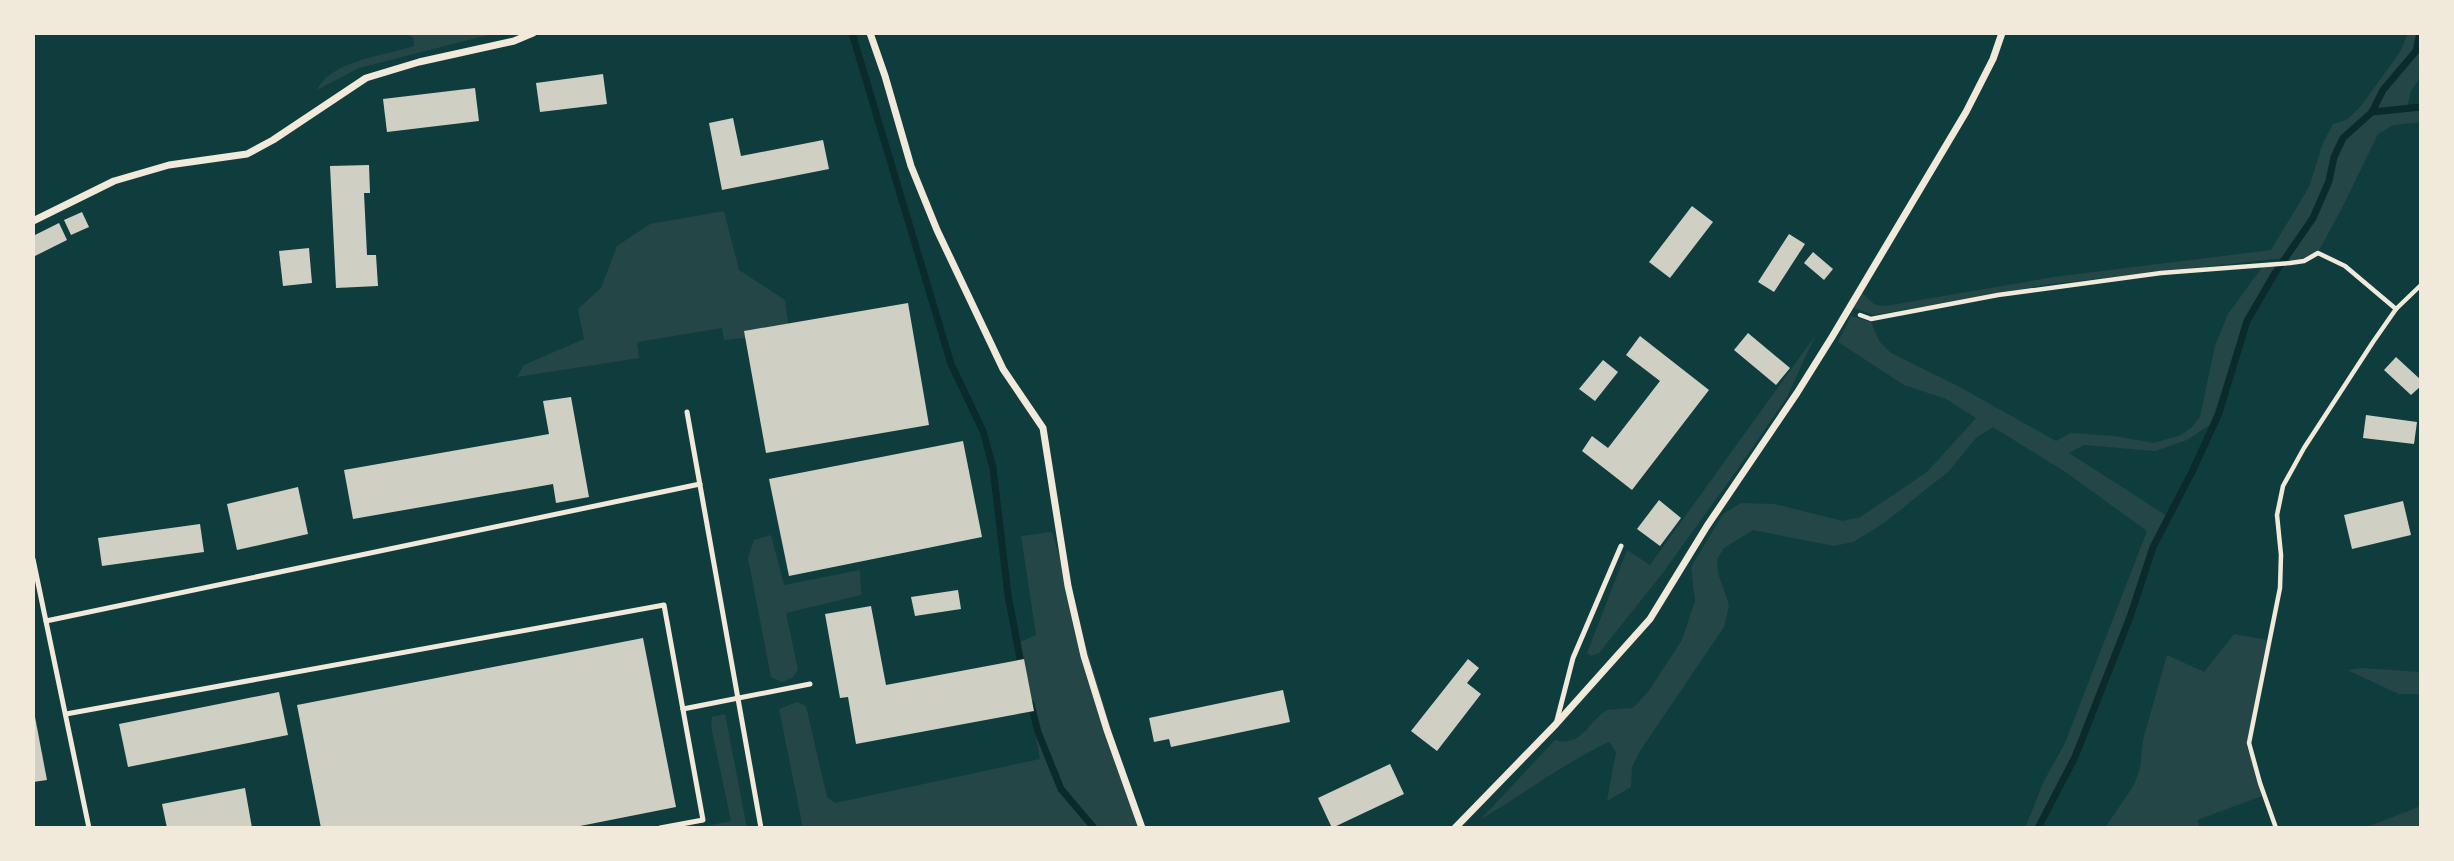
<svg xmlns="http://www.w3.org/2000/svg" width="2454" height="861" font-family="'Asap Condensed',sans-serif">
	<rect width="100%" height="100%" fill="#0f3d3e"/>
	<g fill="#244646">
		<path d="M 406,33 L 496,33 L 359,68 L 317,90 C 331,60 385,56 414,46 L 414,38 Z"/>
		<path d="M 2408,33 L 2417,33 L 2414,50 L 2381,88 L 2370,111 L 2341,137 L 2319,201 L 2311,217 L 2283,258 L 2051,284 L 1874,315 L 1854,308 L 1853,304 L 1861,292 L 1875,305 L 1885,306 L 2054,277 L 2271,250 L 2309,187 L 2323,143 L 2333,124 L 2348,119 L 2361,106 L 2400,52 Z"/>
		<path d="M 2421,37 L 2421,76 L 2411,91 L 2407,107 L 2374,110 L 2385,90 L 2418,52 Z"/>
		<path d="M 2421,110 L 2421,122 L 2393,125 L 2378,134 L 2342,208 L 2318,252 L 2301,259 L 2286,261 L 2323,202 L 2336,158 L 2344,139 L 2372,115 Z"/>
		<path d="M 724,211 L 739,270 L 785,300 L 788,324 L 745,338 L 724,340 L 722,328 L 637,342 L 639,358 L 517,377 L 524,365 L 584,339 L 578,309 L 601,288 L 617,246 L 650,224 Z"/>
		<path d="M 2263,266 L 2277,266 L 2245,320 L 2211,424 L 2187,440 L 2155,451 L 2084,445 L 2069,453 L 2167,516 C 2150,548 2140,582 2128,616 C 2102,688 2074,761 2036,828 L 2025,828 L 2044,781 L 2065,743 L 2147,531 L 2064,471 L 1993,427 L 1976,438 L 1949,471 L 1884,523 L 1853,542 L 1834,546 L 1753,530 L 1724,548 L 1717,559 L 1718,573 L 1729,605 L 1724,627 L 1640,751 L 1632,767 L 1631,787 L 1607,801 L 1616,752 L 1609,742 C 1564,763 1524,794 1481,819 L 1555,740 C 1581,748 1588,722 1607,710 L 1633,708 L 1648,692 L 1682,640 L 1695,601 L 1691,567 L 1723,514 L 1741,503 L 1774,504 L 1843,521 L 1860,517 L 1927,472 L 1976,418 L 1946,399 L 1904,385 L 1838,342 L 1851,316 L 1871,322 L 1879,341 L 1891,353 L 1958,386 L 2056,441 L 2071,433 L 2114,436 L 2154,443 L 2181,435 L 2192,427 L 2200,417 L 2215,346 L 2228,314 Z"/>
		<path d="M 1815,336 L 1787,397 L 1737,470 L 1662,574 L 1599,653 L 1591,656 L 1587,653 L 1627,550 L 1650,565 Z"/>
		<path d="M 1052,532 L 1141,828 L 803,828 L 779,709 L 797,702 L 806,706 L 827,797 L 835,803 L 1040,759 L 1018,643 L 1036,635 L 1021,536 Z"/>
		<path d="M 771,535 L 784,585 L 860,570 L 861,595 L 786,613 L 798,670 L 792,678 L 782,682 L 771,677 L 748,558 L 754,540 Z"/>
		<path d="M 2234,634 L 2267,640 L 2247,746 L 2262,796 L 2197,820 L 2200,828 L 2105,828 L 2134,785 L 2140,768 L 2143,740 L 2167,655 L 2204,672 Z"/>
		<path d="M 2362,668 L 2421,672 L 2421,694 L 2399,694 L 2347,670 Z"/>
		<path d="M 725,714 L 747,828 L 696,828 L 731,821 L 711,726 L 712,717 Z"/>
		<path d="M 2421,806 L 2421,827 L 2418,828 L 2364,828 Z"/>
	</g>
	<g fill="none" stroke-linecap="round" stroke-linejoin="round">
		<g stroke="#0a2a2b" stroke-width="7">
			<path d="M 852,33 L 951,364 L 983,431 L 993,468 L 1008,595 L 1022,669"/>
			<path d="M 2372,112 L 2421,107"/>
			<path d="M 1031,704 L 1038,732 L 1061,789 L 1094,828"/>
			<path d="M 2038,828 L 2075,757 L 2130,617 L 2153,547 L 2192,472 L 2219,413 L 2247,321 L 2275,273 L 2313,218 L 2329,181 L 2334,157 L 2343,138 L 2372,112 L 2383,90 L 2416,51 L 2420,33"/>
		</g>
	</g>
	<g fill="#cfcfc3">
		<path d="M 603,74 L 607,104 L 540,112 L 536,83 Z"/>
		<path d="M 475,88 L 479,121 L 387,132 L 383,99 Z"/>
		<path d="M 733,118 L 741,156 L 823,140 L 829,169 L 722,190 L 709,123 Z"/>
		<path d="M 369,165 L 370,193 L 364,193 L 367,255 L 376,255 L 378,286 L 336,288 L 330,166 Z"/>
		<path d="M 1692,206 L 1713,222 L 1670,278 L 1649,262 Z"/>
		<path d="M 82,212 L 89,227 L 71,235 L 64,220 Z"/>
		<path d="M 59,223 L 67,240 L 33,257 L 33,236 Z"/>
		<path d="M 1789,234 L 1805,244 L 1774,292 L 1758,282 Z"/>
		<path d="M 309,248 L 312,283 L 283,286 L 279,251 Z"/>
		<path d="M 1813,252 L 1833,269 L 1824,280 L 1804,263 Z"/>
		<path d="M 908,303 L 929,425 L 766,453 L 744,331 Z"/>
		<path d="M 1748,333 L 1790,368 L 1776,385 L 1734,350 Z"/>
		<path d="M 1640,336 L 1709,390 L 1632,490 L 1582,451 L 1592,436 L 1608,448 L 1660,381 L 1626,355 Z"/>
		<path d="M 2396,357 L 2421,380 L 2421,386 L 2411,395 L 2384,370 Z"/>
		<path d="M 1603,360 L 1618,372 L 1595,401 L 1579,389 Z"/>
		<path d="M 571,397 L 589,497 L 556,503 L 553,484 L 353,519 L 344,470 L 549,434 L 543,401 Z"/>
		<path d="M 2366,415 L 2417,422 L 2414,444 L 2363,438 Z"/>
		<path d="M 963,441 L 982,537 L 789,576 L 769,479 Z"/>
		<path d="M 298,487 L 308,534 L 237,550 L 227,504 Z"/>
		<path d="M 1659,500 L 1681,518 L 1660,546 L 1637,529 Z"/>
		<path d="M 2403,501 L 2411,535 L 2352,549 L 2344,515 Z"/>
		<path d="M 200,524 L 204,552 L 102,566 L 98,538 Z"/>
		<path d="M 958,590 L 961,609 L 915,616 L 911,597 Z"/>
		<path d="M 871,606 L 886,685 L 1024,659 L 1034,711 L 856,744 L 848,697 L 840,698 L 825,614 Z"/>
		<path d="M 643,638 L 676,807 L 570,828 L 321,828 L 297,705 Z"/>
		<path d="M 1468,659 L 1479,668 L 1467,683 L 1481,694 L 1437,751 L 1411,731 Z"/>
		<path d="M 1283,690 L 1290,722 L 1171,747 L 1169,739 L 1154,742 L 1149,718 Z"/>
		<path d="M 279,692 L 288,735 L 128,767 L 119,724 Z"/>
		<path d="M 35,717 L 47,780 L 33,782 L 33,718 Z"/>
		<path d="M 1390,764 L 1404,794 L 1332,828 L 1318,798 Z"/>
		<path d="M 245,788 L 252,828 L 167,828 L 162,804 Z"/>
	</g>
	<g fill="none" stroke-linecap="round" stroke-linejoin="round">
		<g stroke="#f1e9da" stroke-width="4.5">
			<path d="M 1860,315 L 1871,319 L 1998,295 L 2161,273 L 2290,263 L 2304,261 L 2318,253 L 2345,266 L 2396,309"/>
			<path d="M 2276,828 L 2260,783 L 2249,743 L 2280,588 L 2281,555 L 2277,515 L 2283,486 L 2304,448 L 2373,342 L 2396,309 L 2421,285"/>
		</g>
		<g stroke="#f1e9da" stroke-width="5">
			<path d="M 687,412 L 761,828"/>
			<path d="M 33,559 L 89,828"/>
			<path d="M 46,621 L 700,484"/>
			<path d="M 683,709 L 810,684"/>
			<path d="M 66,714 L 664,605 L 703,820 L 660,828"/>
			<path d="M 1556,724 L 1573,658 L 1621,546"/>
		</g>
		<g stroke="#f1e9da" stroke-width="7">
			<path d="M 870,33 L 885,76 L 911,166 L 937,230 L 1003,369 L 1043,428 L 1068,586 L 1084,656 L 1107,730 L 1142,828"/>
			<path d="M 33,221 L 114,181 L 169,165 L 247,154 L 273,140 L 366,78 L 419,62 L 514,41 L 533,33"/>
			<path d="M 1455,828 L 1556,724 L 1650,619 L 1707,526 L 1797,393 L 1832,337 L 1966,112 L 1993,59 L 2002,33"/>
		</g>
	</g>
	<rect width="2454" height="861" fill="none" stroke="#f1e9da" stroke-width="70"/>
</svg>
